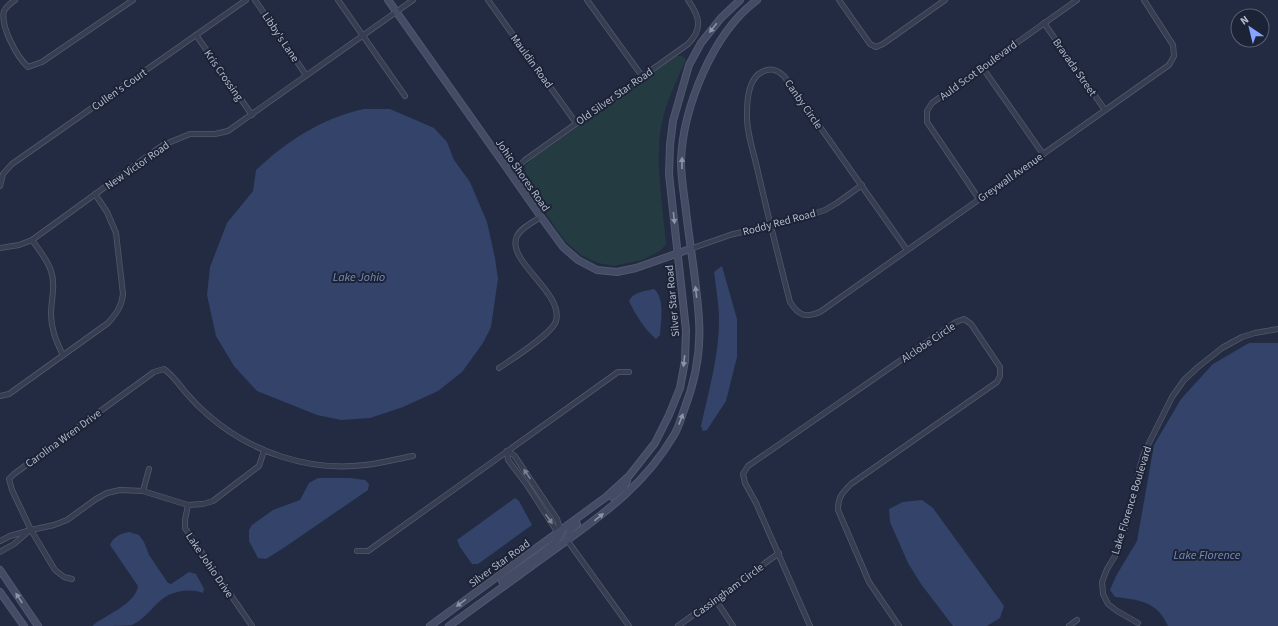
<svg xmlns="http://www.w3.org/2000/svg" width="1278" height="626" font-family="'Source Sans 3',sans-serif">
	<rect width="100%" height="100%" fill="#222b42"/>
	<path fill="#243b42" d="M 675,56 L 682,56 L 686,59 C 676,82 663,107 660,134 C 656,171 663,207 666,244 L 660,251 L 642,260 L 613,266 L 598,263 L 581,255 L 565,241 L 526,185 L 525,166 L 533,158 L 634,87 Z"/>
	<g fill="#34436a">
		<path d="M 364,109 L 390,109 L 434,128 L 447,142 L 454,160 L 470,182 L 487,222 L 495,258 L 498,279 L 491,327 L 483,343 L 462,372 L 438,391 L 403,407 L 370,418 L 341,420 L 317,415 L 257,391 L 234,366 L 216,336 L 207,295 L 210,267 L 227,223 L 253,191 L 256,170 C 287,141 322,118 364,109 Z"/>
		<path d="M 722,266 L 737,319 L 737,357 L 726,401 L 707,430 L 703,431 L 701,426 C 709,389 720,353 719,315 C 718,301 716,286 714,272 Z"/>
		<path d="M 654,289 C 665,298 661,321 660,335 L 656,339 C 645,330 635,314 629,301 C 633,292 645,291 654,289 Z"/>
		<path d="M 1249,343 L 1278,343 L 1278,626 L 1168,626 C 1157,601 1139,600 1115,597 L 1110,590 L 1116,576 L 1137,541 L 1154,445 L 1181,399 L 1213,364 Z"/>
		<path d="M 318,478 L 350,478 L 365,480 L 369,484 L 368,490 L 285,547 L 266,559 L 258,558 L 249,541 L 249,530 L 252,525 L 273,510 L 300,500 L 309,483 Z"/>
		<path d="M 515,498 L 519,501 L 532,525 L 478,564 L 472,564 L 460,547 L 457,540 Z"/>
		<path d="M 922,500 L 933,508 L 1004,606 L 1000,618 L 987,626 L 953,626 L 921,584 L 908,563 L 890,522 L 889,509 L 903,502 Z"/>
		<path d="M 129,532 L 139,535 L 144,542 L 149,555 L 168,583 L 171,584 L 189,572 L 196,574 L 204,589 L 203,593 C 189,588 171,591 160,601 C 151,609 143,620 132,625 C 126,626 99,626 92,626 C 105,615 136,604 138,586 L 110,545 C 114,536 120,534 129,532 Z"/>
	</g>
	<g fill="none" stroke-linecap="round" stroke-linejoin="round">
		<g stroke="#52596c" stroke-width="6">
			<g id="street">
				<path d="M 15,0 C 11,3 6,7 4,11 C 0,26 17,57 28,67 L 42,62 L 133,0"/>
				<path d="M 255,0 L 306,75"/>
				<path d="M 338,0 L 405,96"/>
				<path d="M 488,0 L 576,123"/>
				<path d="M 587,0 L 642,76"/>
				<path d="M 839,0 L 870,44 L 876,47 L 883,44 L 945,0"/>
				<path d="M 1044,23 L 1105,110"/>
				<path d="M 196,35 L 252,115"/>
				<path d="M 982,67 L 1043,154"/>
				<path d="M 511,174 L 525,160 L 688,44 C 703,29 700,17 688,0"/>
				<path d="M 0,186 L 3,174 L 12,164 L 246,0"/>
				<path d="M 979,199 L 927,122 L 927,111 L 932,103 L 1077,0"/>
				<path d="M 32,240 C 39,250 47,259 51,271 C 56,285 51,300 51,314 C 51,329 56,341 63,355"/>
				<path d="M 0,248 L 19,245 L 32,240 L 163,145 L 190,134 L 215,134 L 228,131 L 413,0"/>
				<path d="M 690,249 L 730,235 L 810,215 L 825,210 L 837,203 L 862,185"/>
				<path d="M 907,250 L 784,76 C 777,70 771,67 762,72 C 749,78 747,100 747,113 C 746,132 754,153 758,172 C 768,216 779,259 790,302 C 799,316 805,318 820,312 L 1169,65 L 1174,56 L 1173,45 L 1144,0"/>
				<path d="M 499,368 C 512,359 552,334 556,321 C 564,292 505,261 517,236 C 521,228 533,222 541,217"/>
				<path d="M 0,396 L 9,394 L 108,323 C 116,314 122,306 123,294 L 116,233 L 107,212 L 95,194"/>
				<path d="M 507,451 L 514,455 L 557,519 L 561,532"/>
				<path d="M 507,451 L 508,460 L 527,485 L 558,533"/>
				<path d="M 143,491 L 149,469"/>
				<path d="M 188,505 L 185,520 L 185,528 L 252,626"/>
				<path d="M 567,540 L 629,626"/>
				<path d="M 0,541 L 10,536 L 31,530 L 54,525 L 67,520 L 96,499 L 107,493 L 120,490 L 143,491 L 188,505 L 203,504 L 213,501 L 259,466 L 264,451"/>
				<path d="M 357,551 L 368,551 L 618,372 L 629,372"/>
				<path d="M 0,552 L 14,544 L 29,531"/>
				<path d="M 72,579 L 64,577 L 55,570 L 31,530 L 12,490 L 9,479 L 14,474 L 154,372 L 164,369 C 174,376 179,385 187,394 C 193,401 201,409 208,415 C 250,452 309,472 365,465 C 381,463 397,459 413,456"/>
				<path d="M 715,599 L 733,626"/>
				<path d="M 1138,623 L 1117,611 L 1108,604 L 1103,594 L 1102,582 L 1107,569 L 1115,556 L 1124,531 L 1135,495 L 1139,470 L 1144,453 L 1172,397 L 1184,380 L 1198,367 L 1222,348 L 1242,337 L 1255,333 L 1278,329"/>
				<path d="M 678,626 L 779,553"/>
				<path d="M 810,626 L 756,503 L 745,483 L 743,474 L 748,466 L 956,322 L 964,319 L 971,324 L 1000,367 L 1000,376 L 997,382 L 851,484 C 842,493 838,497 838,510 L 869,582 L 899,626"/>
				<path d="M 1069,626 L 1077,620"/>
			</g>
		</g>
		<g stroke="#52596c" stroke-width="8">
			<g id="secondary">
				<path d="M 388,0 L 511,174 L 541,217 L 563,247 L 578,260 L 597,270 L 617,272 L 636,268 L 690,249"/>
				<path d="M 612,497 L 624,487 L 627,481"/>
				<path d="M 567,540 L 570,530 L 577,524"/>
				<path d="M 0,570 L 38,626"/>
				<path d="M 504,586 L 502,581 C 513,573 554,547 559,537 C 561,535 560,534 561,532"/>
				<path d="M 0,592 L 24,626"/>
				<path d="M 430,626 L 606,497 L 629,476 L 655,443 L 669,415 L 680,388 L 685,361 L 686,330 L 669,174 L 670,145 L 673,121 L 689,65 L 701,43 L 721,18 L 740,0"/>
				<path d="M 449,626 C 483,601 517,577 551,552 C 599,517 643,488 674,435 C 679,427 681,418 684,410 C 695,382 701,351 699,320 C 697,284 690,247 686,211 C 684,194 681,178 681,161 C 682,131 691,100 703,73 C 715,46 733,18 757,0"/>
			</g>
		</g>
		<use href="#street" stroke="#373e51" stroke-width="4.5"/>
		<use href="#secondary" stroke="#444c65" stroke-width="6"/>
	</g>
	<defs><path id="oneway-solid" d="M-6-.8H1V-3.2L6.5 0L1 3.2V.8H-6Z"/></defs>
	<g fill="#8c93a8">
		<use href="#oneway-solid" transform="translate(713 28) rotate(128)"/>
		<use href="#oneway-solid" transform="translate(682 163) rotate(-90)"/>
		<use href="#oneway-solid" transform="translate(674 218) rotate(84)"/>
		<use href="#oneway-solid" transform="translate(696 292) rotate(-97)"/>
		<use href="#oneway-solid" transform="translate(684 361) rotate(97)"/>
		<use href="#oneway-solid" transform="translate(681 419) rotate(-69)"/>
		<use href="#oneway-solid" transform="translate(599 517) rotate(-39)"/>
		<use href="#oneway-solid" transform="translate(19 598) rotate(-124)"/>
		<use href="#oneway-solid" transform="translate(461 603) rotate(144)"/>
	</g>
	<g fill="#7b8295">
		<use href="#oneway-solid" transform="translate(527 474) rotate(-124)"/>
		<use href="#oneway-solid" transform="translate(549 519) rotate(55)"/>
	</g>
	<g text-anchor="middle" stroke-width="4" stroke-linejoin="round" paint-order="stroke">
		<g font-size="11" fill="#b3b9cc" stroke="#1c2336">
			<text transform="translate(281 37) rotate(56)" y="4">Libby's Lane</text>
			<text transform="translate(532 61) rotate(54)" y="4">Mauldin Road</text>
			<text transform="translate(1075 67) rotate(55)" y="4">Bravada Street</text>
			<text transform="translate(978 70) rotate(-36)" y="4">Auld Scot Boulevard</text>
			<text transform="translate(224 75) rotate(55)" y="4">Kris Crossing</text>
			<text transform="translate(119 89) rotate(-35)" y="4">Cullen's Court</text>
			<text transform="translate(614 96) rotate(-35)" y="4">Old Silver Star Road</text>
			<text transform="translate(804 104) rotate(55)" y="4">Canby Circle</text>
			<text transform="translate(137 165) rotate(-35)" y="4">New Victor Road</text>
			<text transform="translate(523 175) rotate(55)" y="4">Johio Shores Road</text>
			<text transform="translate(1010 177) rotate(-35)" y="4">Greywall Avenue</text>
			<text transform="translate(779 222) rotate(-15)" y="4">Roddy Red Road</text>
			<text transform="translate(672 301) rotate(-95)" y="4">Silver Star Road</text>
			<text transform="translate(928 342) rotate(-34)" y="4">Alclobe Circle</text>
			<text transform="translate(63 438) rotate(-36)" y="4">Carolina Wren Drive</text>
			<text transform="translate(1131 500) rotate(-73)" y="4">Lake Florence Boulevard</text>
			<text transform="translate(499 563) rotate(-36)" y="4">Silver Star Road</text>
			<text transform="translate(210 565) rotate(56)" y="4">Lake Johio Drive</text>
			<text transform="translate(728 590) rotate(-36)" y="4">Cassingham Circle</text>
		</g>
		<g font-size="12" font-style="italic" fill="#788ab6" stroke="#1c2336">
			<text x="359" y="281">Lake Johio</text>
			<text x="1207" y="559">Lake Florence</text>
		</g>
	</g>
	<g transform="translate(1250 28) rotate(325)"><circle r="19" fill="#1c2336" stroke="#585f72"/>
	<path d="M0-3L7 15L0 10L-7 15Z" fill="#85a3ff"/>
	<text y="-6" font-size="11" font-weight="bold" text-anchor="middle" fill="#b3b9cc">N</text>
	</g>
</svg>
